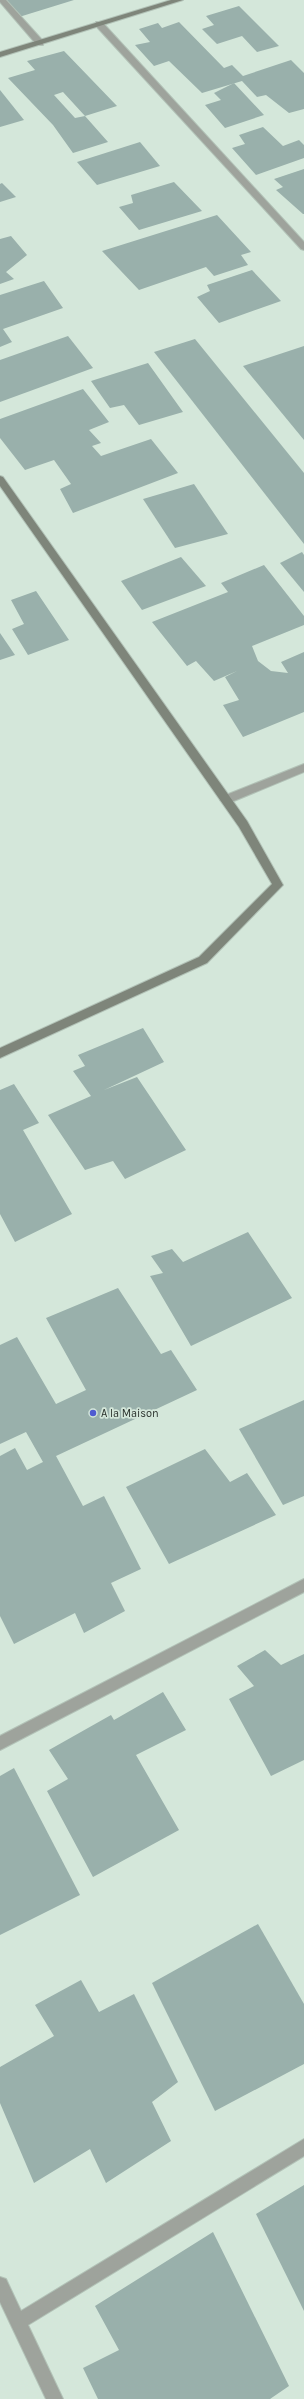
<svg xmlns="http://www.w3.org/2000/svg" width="304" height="2399" font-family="Karla,sans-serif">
	<rect width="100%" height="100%" fill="#d4e7da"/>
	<g fill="#99b0ab">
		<path d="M 5,0 L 74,0 L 19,17 Z"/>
		<path d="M 239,6 L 279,46 L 257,52 L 242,36 L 217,44 L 202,29 L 214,25 L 206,16 Z"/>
		<path d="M 179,22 L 224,68 L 232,65 L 243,76 L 291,60 L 304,73 L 304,109 L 289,113 L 266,95 L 257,97 L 242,81 L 202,93 L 169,61 L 154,66 L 135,45 L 150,42 L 139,29 L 158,23 L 162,28 Z"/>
		<path d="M 64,51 L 117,106 L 85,116 L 63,92 L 54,95 L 75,118 L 85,116 L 108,142 L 73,153 L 53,125 L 8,78 L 35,70 L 27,61 Z"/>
		<path d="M 234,83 L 264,115 L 225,128 L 205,105 L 221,100 L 214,93 Z"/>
		<path d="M 0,90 L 24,120 L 0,127 Z"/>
		<path d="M 263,127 L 283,146 L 299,140 L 304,145 L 304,158 L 256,175 L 232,148 L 245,144 L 239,135 Z"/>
		<path d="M 140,142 L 160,166 L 97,185 L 77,162 Z"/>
		<path d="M 304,169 L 304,214 L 303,214 L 276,190 L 283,187 L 274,179 Z"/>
		<path d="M 174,182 L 202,211 L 139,230 L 119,207 L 133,203 L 131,195 Z"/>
		<path d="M 2,183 L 16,197 L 0,202 L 0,184 Z"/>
		<path d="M 217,215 L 251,252 L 241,255 L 248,265 L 214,276 L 206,267 L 139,290 L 102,251 Z"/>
		<path d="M 11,236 L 27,255 L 6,272 L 14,279 L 0,284 L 0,239 Z"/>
		<path d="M 252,270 L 281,301 L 219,323 L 197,297 L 210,291 L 207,285 Z"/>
		<path d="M 44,281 L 63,308 L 3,329 L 12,342 L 0,347 L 0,295 Z"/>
		<path d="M 68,336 L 93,368 L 0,402 L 0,360 Z"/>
		<path d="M 195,339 L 304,473 L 304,544 L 154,352 Z"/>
		<path d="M 304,346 L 304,440 L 243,366 Z"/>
		<path d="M 148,363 L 183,412 L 139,425 L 124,405 L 110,408 L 91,381 Z"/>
		<path d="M 83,389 L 109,422 L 89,430 L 101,443 L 92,446 L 101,456 L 151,439 L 178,473 L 73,513 L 60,489 L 71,484 L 54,460 L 25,470 L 0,438 L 0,419 Z"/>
		<path d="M 194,484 L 228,534 L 175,548 L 143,499 Z"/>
		<path d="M 302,552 L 304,555 L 304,592 L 280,563 Z"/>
		<path d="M 181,557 L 206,586 L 142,610 L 121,581 Z"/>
		<path d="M 264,565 L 304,616 L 304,625 L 252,646 L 258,661 L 271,671 L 288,673 L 281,662 L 304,652 L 304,712 L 243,737 L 223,705 L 239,700 L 225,677 L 237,671 L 214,681 L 196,661 L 187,666 L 152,622 L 228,592 L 221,583 Z"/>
		<path d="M 36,591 L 69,640 L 28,655 L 12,629 L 24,624 L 11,600 Z"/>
		<path d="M 0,633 L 15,655 L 0,660 Z"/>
		<path d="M 143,1028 L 164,1062 L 104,1090 L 137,1077 L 186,1150 L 125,1179 L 113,1161 L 85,1170 L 48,1115 L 91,1096 L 73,1071 L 85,1066 L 78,1055 Z"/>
		<path d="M 14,1084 L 39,1123 L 23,1130 L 72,1214 L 15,1242 L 0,1214 L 0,1090 Z"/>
		<path d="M 248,1232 L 292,1298 L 191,1346 L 150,1276 L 163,1273 L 151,1256 L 172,1249 L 183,1262 Z"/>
		<path d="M 118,1288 L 161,1354 L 171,1350 L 197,1390 L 56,1456 L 83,1506 L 104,1496 L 141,1569 L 111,1583 L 125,1611 L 84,1633 L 75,1613 L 14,1644 L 0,1616 L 0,1456 L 15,1448 L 27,1470 L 43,1462 L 26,1432 L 0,1444 L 0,1345 L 17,1337 L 56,1404 L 86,1390 L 46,1318 Z"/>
		<path d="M 304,1400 L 304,1496 L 283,1505 L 239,1429 Z"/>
		<path d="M 205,1449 L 230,1482 L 247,1473 L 276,1515 L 169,1564 L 126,1487 Z"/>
		<path d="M 265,1650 L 281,1665 L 304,1654 L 304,1760 L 271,1776 L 229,1699 L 254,1686 L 237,1666 Z"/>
		<path d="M 163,1692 L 186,1730 L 136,1755 L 179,1830 L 93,1877 L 47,1791 L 68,1779 L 49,1750 L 111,1715 L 114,1720 Z"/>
		<path d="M 14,1768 L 80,1895 L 0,1935 L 0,1776 Z"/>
		<path d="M 258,1924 L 304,2004 L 304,2064 L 215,2111 L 152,1983 Z"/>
		<path d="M 81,1980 L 99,2012 L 134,1994 L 178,2082 L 152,2102 L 171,2141 L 106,2183 L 90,2149 L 34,2183 L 0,2103 L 0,2067 L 54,2036 L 35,2005 Z"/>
		<path d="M 304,2185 L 304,2311 L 256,2214 Z"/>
		<path d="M 213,2232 L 289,2386 L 270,2399 L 98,2399 L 83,2368 L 119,2350 L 95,2306 Z"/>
	</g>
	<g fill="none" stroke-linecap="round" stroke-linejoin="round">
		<g stroke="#b2c2b7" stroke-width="2">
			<g id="street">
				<path d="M 0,0 L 6,0 L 43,41 L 43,45 L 37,45 L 0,2 Z"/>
				<path d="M 96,22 L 102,22 L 304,242 L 304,250 L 301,249 L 96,26 Z"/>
				<path d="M 304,764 L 304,772 L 229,803 L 225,804 L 220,800 L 221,797 Z"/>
				<path d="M 304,1579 L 304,1592 L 0,1750 L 0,1736 Z"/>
				<path d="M 304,2139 L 304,2156 L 28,2325 L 63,2399 L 46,2399 L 0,2302 L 0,2277 L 6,2279 L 21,2311 Z"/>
			</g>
		</g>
		<g stroke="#b2c2b7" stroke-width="2">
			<g id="secondary">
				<path d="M 171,0 L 183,0 L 0,57 L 0,52 Z"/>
				<path d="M 0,476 L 3,477 L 247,821 L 283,885 L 207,963 L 0,1058 L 0,1048 L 199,957 L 272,884 L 239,827 L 0,486 Z"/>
			</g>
		</g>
		<use href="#street" fill="#9ea39c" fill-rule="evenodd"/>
		<use href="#secondary" fill="#7e857a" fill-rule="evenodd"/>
	</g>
	<circle fill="#4f5bd1" stroke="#d4e7da" stroke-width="1.5" cx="93" cy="1413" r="4"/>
	<g text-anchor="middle" stroke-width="3.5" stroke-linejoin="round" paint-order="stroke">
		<g font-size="11" fill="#29302b" stroke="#d4e7da" text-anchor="start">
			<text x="101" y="1417">A la Maison</text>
		</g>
	</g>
</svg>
